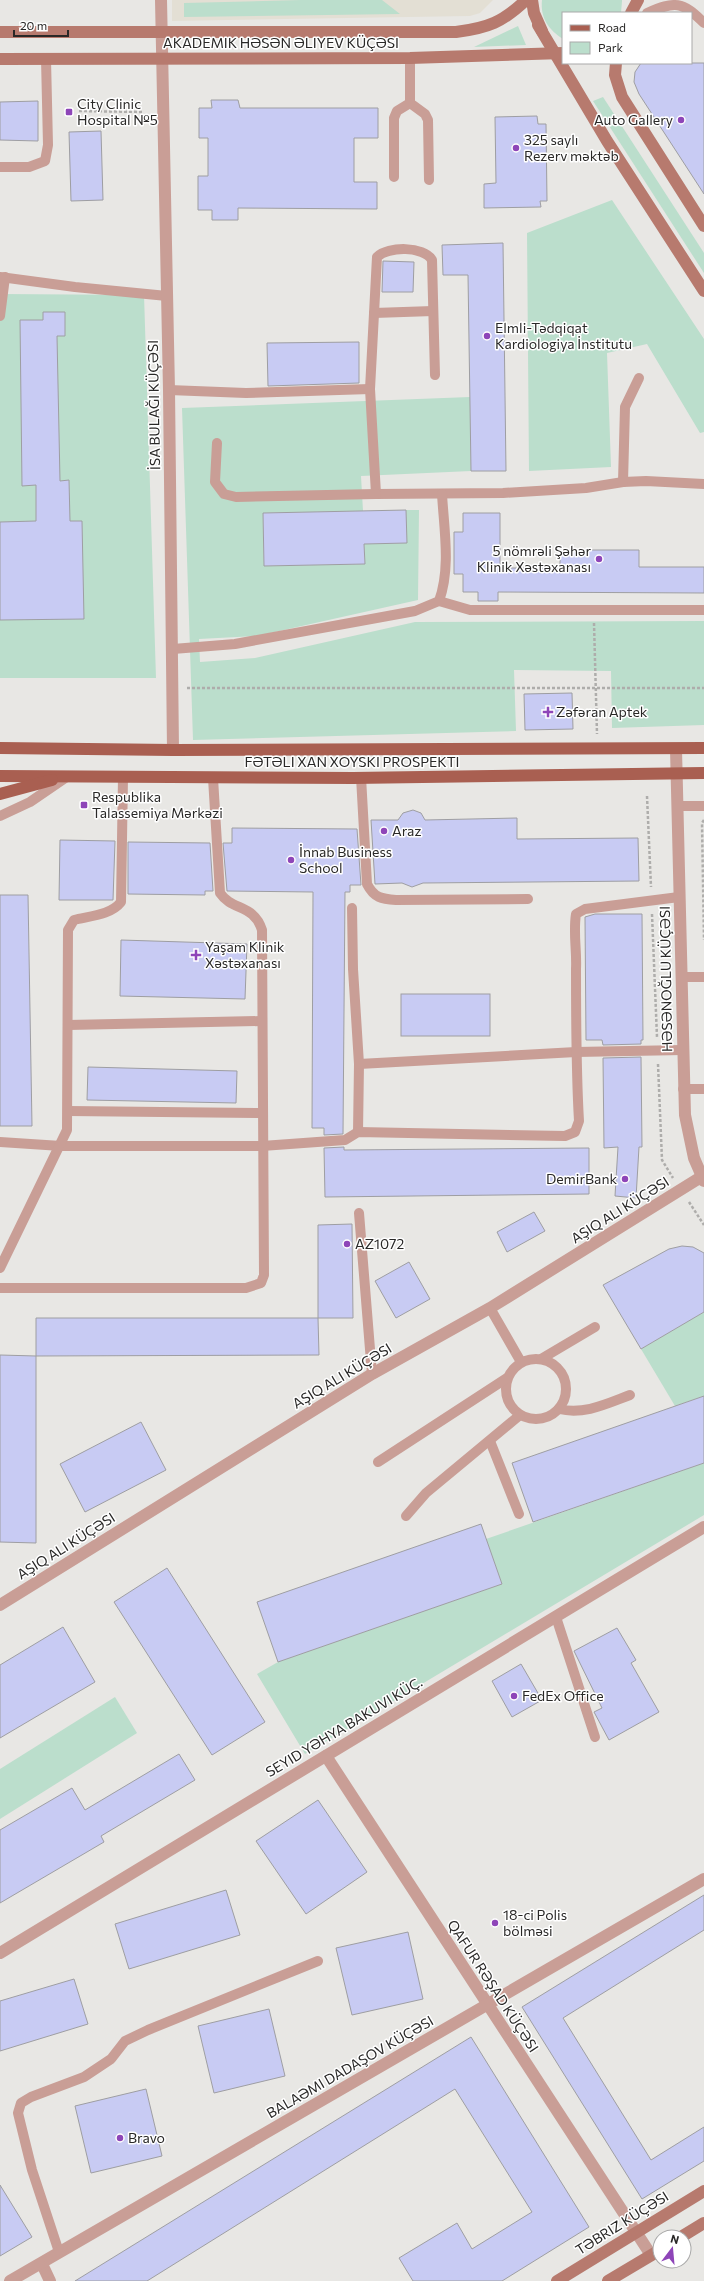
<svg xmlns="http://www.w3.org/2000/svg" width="704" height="2281" font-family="Commissioner,sans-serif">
	<rect width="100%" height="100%" fill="#e8e7e4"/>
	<path fill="#e3dfd4" d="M 172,0 L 493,0 L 480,13 L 470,16 L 172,21 Z"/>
	<g fill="#bbdecc">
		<path d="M 301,0 L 382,0 L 400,14 L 184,17 L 184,3 Z"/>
		<path d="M 542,0 L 622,0 L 622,1 L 621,13 L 563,13 L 563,39 C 549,30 540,18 542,0 Z"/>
		<path d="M 518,26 L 526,45 L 474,47 Z"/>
		<path d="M 603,97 L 704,253 L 704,273 L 593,101 Z"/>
		<path d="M 612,200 L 704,339 L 704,432 L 700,433 L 647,344 L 607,353 L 611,467 L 529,471 L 527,233 Z"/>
		<path d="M 0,294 L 144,295 L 156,678 L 0,678 Z"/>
		<path d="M 470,397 L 471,471 L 361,476 L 363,511 L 263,513 L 264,566 L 365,564 L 364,544 L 406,543 L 406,510 L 419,510 L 418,600 L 257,636 L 199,639 L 200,662 L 255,658 L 415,622 L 704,621 L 704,725 L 612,728 L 611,671 L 514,670 L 516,731 L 193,740 L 182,408 Z"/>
		<path d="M 704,1312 L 704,1396 L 675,1406 L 641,1349 Z"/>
		<path d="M 704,1463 L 704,1515 L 305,1754 L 257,1674 L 278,1662 L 502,1584 L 486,1539 Z"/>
		<path d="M 115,1697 L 137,1733 L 0,1819 L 0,1769 Z"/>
	</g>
	<g fill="#c8cbf3" stroke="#9e9ea2">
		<path d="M 641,63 L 704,63 L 704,194 L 639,94 L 634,82 L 635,72 Z"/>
		<path d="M 211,100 L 238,100 L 240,108 L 378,108 L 378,138 L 354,138 L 354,182 L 377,182 L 377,209 L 238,208 L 238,220 L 212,220 L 212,210 L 198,210 L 198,176 L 208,176 L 208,138 L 199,138 L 199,108 L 212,108 Z"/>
		<path d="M 38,101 L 38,141 L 0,140 L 0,102 Z"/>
		<path d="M 537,116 L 538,124 L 546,124 L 547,201 L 540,201 L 541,207 L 484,208 L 484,184 L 496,183 L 495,117 Z"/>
		<path d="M 101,131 L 103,200 L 71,201 L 69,132 Z"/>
		<path d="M 503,243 L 506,471 L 471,471 L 468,275 L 443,275 L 442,245 Z"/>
		<path d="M 383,261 L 414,262 L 413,292 L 382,292 Z"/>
		<path d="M 43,312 L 65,312 L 65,336 L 57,336 L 60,481 L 69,480 L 70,521 L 82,521 L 84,619 L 0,620 L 0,522 L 36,521 L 36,485 L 22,486 L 20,320 L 43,320 Z"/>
		<path d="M 359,342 L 359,383 L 268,386 L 267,343 Z"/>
		<path d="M 406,510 L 407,543 L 364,544 L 365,564 L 264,566 L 263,513 Z"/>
		<path d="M 463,513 L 500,513 L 500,568 L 560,568 L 560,550 L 639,550 L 639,567 L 704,567 L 704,593 L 498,592 L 498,601 L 478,601 L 478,592 L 463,592 L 463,574 L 454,574 L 454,532 L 463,532 Z"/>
		<path d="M 572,693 L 573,729 L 525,730 L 524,694 Z"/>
		<path d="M 413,810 L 421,813 L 425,820 L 517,818 L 517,839 L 638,838 L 639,881 L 423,883 L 412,887 L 402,883 L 375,884 L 371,820 L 398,820 L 403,813 Z"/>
		<path d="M 232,828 L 357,829 L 361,885 L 350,885 L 350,892 L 345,892 L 343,1134 L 324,1135 L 324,1128 L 312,1128 L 313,892 L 227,891 L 223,843 L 232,843 Z"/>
		<path d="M 60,840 L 115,841 L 113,900 L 59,900 Z"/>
		<path d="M 128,842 L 210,843 L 213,891 L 205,891 L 205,895 L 128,894 Z"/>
		<path d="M 0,895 L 28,895 L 32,1126 L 0,1126 Z"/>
		<path d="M 595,914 L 642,914 L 643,1040 L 641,1040 L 641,1044 L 603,1045 L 602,1040 L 586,1040 L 585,917 Z"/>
		<path d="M 121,940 L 247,944 L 245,999 L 120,996 Z"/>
		<rect x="401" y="994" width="89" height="42"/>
		<path d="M 641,1057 L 642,1147 L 639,1147 L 636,1198 L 615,1196 L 618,1147 L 604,1148 L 603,1058 Z"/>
		<path d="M 88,1067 L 237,1071 L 236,1103 L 87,1100 Z"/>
		<path d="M 344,1147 L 344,1150 L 589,1148 L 589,1194 L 325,1197 L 324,1148 Z"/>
		<path d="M 534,1212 L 545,1231 L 507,1252 L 497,1232 Z"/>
		<path d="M 352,1224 L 353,1318 L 318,1318 L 318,1225 Z"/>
		<path d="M 682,1246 L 693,1247 L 704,1253 L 704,1312 L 641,1349 L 603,1285 L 669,1249 Z"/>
		<path d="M 409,1262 L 430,1299 L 396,1318 L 375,1281 Z"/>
		<path d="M 36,1318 L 318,1318 L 319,1355 L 36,1356 Z"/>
		<path d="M 0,1355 L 36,1356 L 36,1543 L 0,1542 Z"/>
		<path d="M 704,1396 L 704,1463 L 533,1522 L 512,1463 Z"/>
		<path d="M 141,1422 L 166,1470 L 85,1512 L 60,1464 Z"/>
		<path d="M 481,1524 L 502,1584 L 278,1662 L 257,1602 Z"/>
		<path d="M 167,1568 L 265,1722 L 212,1755 L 114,1602 Z"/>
		<path d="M 63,1627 L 95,1682 L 0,1738 L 0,1665 Z"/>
		<path d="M 617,1628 L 636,1660 L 631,1663 L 659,1712 L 609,1740 L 594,1712 L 602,1708 L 574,1651 Z"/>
		<path d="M 521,1664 L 542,1700 L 512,1717 L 492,1681 Z"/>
		<path d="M 179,1754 L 195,1780 L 101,1836 L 104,1842 L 0,1903 L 0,1830 L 72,1788 L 85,1810 Z"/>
		<path d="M 318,1800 L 367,1872 L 306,1914 L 256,1841 Z"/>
		<path d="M 226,1890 L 240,1935 L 129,1969 L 115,1924 Z"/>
		<path d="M 704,1895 L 704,1930 L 563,2018 L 651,2160 L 704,2127 L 704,2161 L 642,2199 L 522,2007 Z"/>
		<path d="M 408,1932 L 423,1999 L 352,2015 L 336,1948 Z"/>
		<path d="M 74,1979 L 88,2024 L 0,2051 L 0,2001 Z"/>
		<path d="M 269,2009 L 285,2076 L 214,2093 L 198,2026 Z"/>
		<path d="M 471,2037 L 589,2227 L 502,2281 L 413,2281 L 399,2258 L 457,2223 L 472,2249 L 532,2212 L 455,2089 L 147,2281 L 75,2281 Z"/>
		<path d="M 146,2089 L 162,2156 L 91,2173 L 75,2106 Z"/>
		<path d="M 0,2185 L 32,2237 L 0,2256 Z"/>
	</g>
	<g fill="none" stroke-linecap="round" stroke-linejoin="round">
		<g stroke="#aeadab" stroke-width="2.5" stroke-dasharray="3 2" stroke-linecap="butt">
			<path d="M 79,111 L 144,112"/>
			<path d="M 594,623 L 597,734"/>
			<path d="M 187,688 L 704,688"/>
			<path d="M 647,796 L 651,887"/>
			<path d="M 704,820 L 702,823 L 704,940"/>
			<path d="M 652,914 L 657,1037"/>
			<path d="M 658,1064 L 662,1160 L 673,1178"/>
			<path d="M 689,1202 L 704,1225"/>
		</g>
		<g stroke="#c99e96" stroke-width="10">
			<path d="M 647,13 C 675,1 682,1 704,23"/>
			<path d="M 410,58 L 410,103 L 425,114 L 428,120 L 429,180"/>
			<path d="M 0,167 L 29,167 L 45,161 L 48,145 L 46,59"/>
			<path d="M 394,177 L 394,118 L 397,111 L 410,103"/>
			<path d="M 0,277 L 75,287 L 167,296"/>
			<path d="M 374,313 L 433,311"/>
			<path d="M 0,316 L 5,277"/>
			<path d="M 435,375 L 432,260 C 424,246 388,246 377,257 L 370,389 L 376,494 L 503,493 L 586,488 L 623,482 L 646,481 L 704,484"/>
			<path d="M 169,390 L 246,393 L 370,389"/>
			<path d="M 217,443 L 215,482 L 224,494 L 236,497 L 376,494"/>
			<path d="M 623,482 L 625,407 L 639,378"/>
			<path d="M 439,601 L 470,610 L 704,610"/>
			<path d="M 173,649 L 235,644 L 415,611 L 439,601 C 451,568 444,529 442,494"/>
			<path d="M 361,777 L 367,884 C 374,898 382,899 396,900 L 528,899"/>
			<path d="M 678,806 L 704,806"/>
			<path d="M 0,816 L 30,802 L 68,776"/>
			<path d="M 352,908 L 353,969 L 359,1064 L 358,1132"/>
			<path d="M 681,977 L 704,977"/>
			<path d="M 68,1025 L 262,1021"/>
			<path d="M 359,1064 L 576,1052 L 683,1050"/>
			<path d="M 683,1089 L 704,1089"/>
			<path d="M 68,1111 L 262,1113"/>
			<path d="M 0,1142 L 61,1146 L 262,1146 L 345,1140 L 358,1132 L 565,1136 L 575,1132 L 579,1121 C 576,1070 576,1020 576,969 C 577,950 573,933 576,914 L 585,909 L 679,897"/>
			<path d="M 359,1213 L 372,1374"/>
			<path d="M 0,1268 L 67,1130 L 68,930 L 74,920 C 90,916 111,915 121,902 L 123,777"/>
			<path d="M 0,1288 L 246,1288 L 261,1283 L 264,1275 L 262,930 C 254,904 232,911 220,893 L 213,778"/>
			<path d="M 490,1308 L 521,1362"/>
			<circle cx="536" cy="1389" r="30"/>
			<path d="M 541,1359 L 595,1327"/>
			<path d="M 559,1409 C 584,1415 606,1404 630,1395"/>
			<path d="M 490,1441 L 519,1514"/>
			<path d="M 378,1462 L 507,1378"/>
			<path d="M 406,1516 L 426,1493 L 520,1415"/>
			<path d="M 556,1617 L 595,1737"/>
			<path d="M 59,2252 L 32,2170 L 18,2113 L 21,2103 L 31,2097 L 84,2077 L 111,2059 L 125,2041 L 148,2030 L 318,1961"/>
		</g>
		<g stroke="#c99e96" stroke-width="12">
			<path d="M 161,0 L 169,390 L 173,750"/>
			<path d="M 0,1605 L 372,1374 L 490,1308 L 701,1177"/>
			<path d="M 326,1756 L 651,2255"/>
			<path d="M 0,1953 L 704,1527"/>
			<path d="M 42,2264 L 50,2281"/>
			<path d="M 10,2281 L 704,1879"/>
		</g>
		<path stroke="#c99e96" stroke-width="12" d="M 676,749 L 685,1115 L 694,1158 L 704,1181"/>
		<g stroke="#b77a6e" stroke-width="12">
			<path d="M 532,0 L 534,13 L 542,31"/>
			<path d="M 631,13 L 638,0"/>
			<path d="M 538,25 L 607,141 L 704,291"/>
			<path d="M 0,32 L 456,32 C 488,28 503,22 526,0"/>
			<path d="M 0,59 L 410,58 L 563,53"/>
			<path d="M 616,63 L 615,75 L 622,97 L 704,226"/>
			<path d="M 681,2237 L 704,2223"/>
			<path d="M 557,2281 L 704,2191"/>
			<path d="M 608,2281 L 660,2250"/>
		</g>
		<g stroke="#a95f51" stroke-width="12">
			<path d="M 0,748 L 173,750 L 704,748"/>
			<path d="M 0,776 L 353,778 L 704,773"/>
			<path d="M 0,794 L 52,780"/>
		</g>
	</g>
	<g fill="#8e45b8" stroke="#fff" stroke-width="1.5">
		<rect x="65" y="108" width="8" height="8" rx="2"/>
		<circle cx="681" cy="120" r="4"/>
		<circle cx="516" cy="148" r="4"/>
		<circle cx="487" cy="336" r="4"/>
		<circle cx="599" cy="559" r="4"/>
		<path d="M546 706h4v4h4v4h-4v4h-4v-4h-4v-4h4z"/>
		<rect x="80" y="801" width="8" height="8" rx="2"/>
		<circle cx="384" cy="831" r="4"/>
		<circle cx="291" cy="860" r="4"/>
		<path d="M194 949h4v4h4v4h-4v4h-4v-4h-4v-4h4z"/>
		<circle cx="625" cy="1179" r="4"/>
		<circle cx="347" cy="1244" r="4"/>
		<circle cx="514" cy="1696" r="4"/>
		<circle cx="495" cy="1923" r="4"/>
		<circle cx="120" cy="2138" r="4"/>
	</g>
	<g text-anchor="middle" stroke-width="3" stroke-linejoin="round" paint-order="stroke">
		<g font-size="14" fill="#292827" stroke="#fff">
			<text x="281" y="48">AKADEMIK HƏSƏN ƏLIYEV KÜÇƏSI</text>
			<text transform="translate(154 405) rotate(-91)" y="5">İSA BULAĞI KÜÇƏSI</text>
			<text x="352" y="767">FƏTƏLI XAN XOYSKI PROSPEKTI</text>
			<text transform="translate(666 979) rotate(-91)" y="5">HƏSƏNOĞLU KÜÇƏSI</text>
			<text transform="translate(620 1210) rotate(-32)" y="5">AŞIQ ALI KÜÇƏSI</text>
			<text transform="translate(342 1376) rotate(-31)" y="5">AŞIQ ALI KÜÇƏSI</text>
			<text transform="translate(66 1546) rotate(-32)" y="5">AŞIQ ALI KÜÇƏSI</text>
			<text transform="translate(344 1727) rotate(-31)" y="5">SEYID YƏHYA BAKUVI KÜÇ.</text>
			<text transform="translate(493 1986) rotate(57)" y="5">QAFUR RƏŞAD KÜÇƏSI</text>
			<text transform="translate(350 2067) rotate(-30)" y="5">BALAƏMI DADAŞOV KÜÇƏSI</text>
			<text transform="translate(622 2223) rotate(-32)" y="5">TƏBRIZ KÜÇƏSI</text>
		</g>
		<g font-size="14" fill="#292827" stroke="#fff" text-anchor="start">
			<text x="77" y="109">City Clinic<tspan x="77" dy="16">Hospital №5</tspan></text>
			<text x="673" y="125" text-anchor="end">Auto Gallery</text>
			<text x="524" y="145">325 saylı<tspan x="524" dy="16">Rezerv məktəb</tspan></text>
			<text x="495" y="333">Elmli-Tədqiqat<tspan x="495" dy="16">Kardiologiya İnstitutu</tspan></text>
			<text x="591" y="556" text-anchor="end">5 nömrəli Şəhər<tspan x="591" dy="16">Klinik Xəstəxanası</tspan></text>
			<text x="556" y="717">Zəfəran Aptek</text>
			<text x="92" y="802">Respublika<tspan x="92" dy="16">Talassemiya Mərkəzi</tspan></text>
			<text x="392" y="836">Araz</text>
			<text x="299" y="857">İnnab Business<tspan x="299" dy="16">School</tspan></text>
			<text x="205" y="952">Yaşam Klinik<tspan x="205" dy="16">Xəstəxanası</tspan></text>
			<text x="617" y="1184" text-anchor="end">DemirBank</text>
			<text x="355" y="1249">AZ1072</text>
			<text x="522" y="1701">FedEx Office</text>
			<text x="503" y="1920">18-ci Polis<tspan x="503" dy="16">bölməsi</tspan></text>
			<text x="128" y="2143">Bravo</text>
		</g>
	</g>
	<rect x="562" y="12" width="130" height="52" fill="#ffffff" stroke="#a9a9a9"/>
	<rect x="570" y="25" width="20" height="6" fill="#a95f51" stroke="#a9a9a9"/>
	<text x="598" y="32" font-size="12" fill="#292827">Road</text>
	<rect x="570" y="42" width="20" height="12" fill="#bbdecc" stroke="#a9a9a9"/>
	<text x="598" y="52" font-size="12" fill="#292827">Park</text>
	<g transform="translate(672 2249) rotate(16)"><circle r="19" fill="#ffffff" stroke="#a9a9a9"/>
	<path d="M0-3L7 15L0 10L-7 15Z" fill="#8e45b8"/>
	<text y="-6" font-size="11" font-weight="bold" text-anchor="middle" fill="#292827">N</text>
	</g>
	<path d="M14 30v6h54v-6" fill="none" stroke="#292827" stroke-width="2"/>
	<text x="20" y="30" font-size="12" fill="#292827" stroke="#ffffff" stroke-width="3" paint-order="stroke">20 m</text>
</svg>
